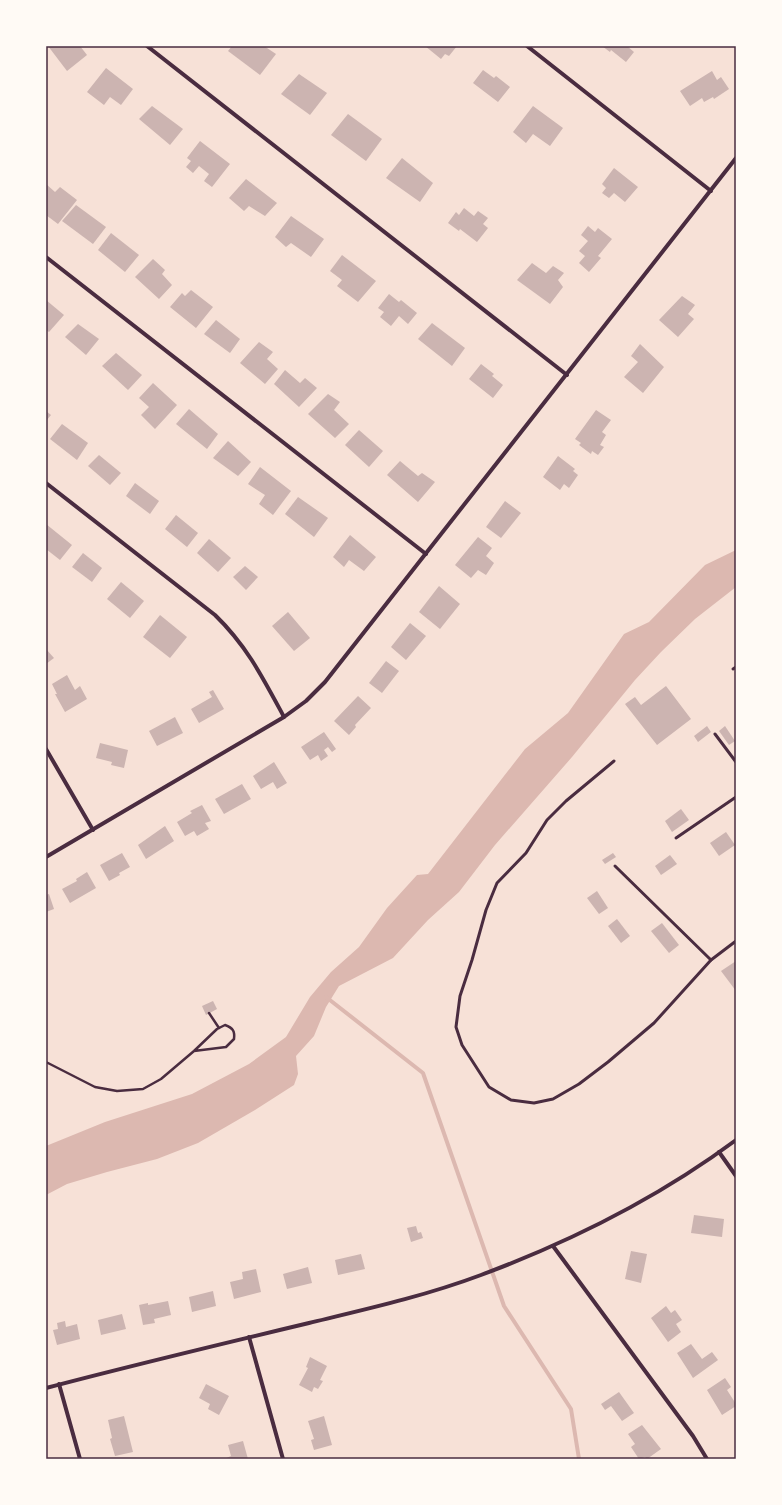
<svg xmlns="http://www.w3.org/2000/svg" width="782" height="1505" font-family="Helvetica,sans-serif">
	<rect width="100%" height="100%" fill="#f7e1d7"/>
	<path fill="#dcb8b0" d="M 736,550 L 736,587 L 695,619 L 661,652 L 635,680 L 572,757 L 495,845 L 459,892 L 428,920 L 393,958 L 339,986 L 326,1007 L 314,1036 L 296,1056 L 298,1074 L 294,1085 L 255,1110 L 198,1143 L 157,1159 L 107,1172 L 67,1184 L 46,1195 L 46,1146 L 105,1122 L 192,1094 L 249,1064 L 286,1037 L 310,997 L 331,972 L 359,947 L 387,908 L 417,875 L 428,874 L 525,749 L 568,713 L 624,634 L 649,622 L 705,565 Z"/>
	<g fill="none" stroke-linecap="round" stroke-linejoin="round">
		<path stroke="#dcb8b0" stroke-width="4" d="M 326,997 L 423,1073 L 504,1306 L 571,1409 L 579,1459"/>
	</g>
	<g fill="#ccb4b1">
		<path d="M 48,46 L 80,46 L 87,55 L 67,71 Z"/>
		<path d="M 232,46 L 264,46 L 276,54 L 260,75 L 228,51 Z"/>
		<path d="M 425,46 L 457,46 L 449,56 L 445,54 L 441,59 Z"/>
		<path d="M 602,46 L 627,46 L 634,52 L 626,62 L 611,50 L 610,52 Z"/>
		<path d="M 106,68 L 133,89 L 121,105 L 110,97 L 104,105 L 87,92 Z"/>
		<path d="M 483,70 L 494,78 L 496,76 L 510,87 L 498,102 L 473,83 Z"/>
		<path d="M 712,71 L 717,80 L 721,77 L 729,89 L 714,99 L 713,97 L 704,102 L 702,98 L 690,106 L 680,91 Z"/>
		<path d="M 299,74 L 327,93 L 310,115 L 281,94 Z"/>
		<path d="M 152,106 L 183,129 L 170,145 L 139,119 Z"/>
		<path d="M 533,106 L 563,128 L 550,146 L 533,134 L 526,143 L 513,132 Z"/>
		<path d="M 348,114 L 382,139 L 366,161 L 331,135 Z"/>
		<path d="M 200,141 L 230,164 L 212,187 L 204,181 L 209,174 L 199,166 L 193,173 L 186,167 L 191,161 L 187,158 Z"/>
		<path d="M 402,158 L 433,183 L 420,202 L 386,178 Z"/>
		<path d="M 614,168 L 638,187 L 625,202 L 614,193 L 609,198 L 602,193 L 606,188 L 602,184 Z"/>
		<path d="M 246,179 L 277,203 L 265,216 L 249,206 L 244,211 L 229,198 Z"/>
		<path d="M 46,184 L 55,192 L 60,187 L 77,200 L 58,224 L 46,215 Z"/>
		<path d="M 76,205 L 106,227 L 93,244 L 62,221 Z"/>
		<path d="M 464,208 L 474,216 L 478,211 L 488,218 L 483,224 L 488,228 L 477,242 L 460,229 L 459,231 L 448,223 L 456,212 L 459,215 Z"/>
		<path d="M 291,216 L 324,239 L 311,257 L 291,243 L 286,247 L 275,237 Z"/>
		<path d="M 588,226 L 595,232 L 598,228 L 612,239 L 598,256 L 601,258 L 589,272 L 579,263 L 585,256 L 579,251 L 588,241 L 581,235 Z"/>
		<path d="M 111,233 L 139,255 L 125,272 L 98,250 Z"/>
		<path d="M 342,255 L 376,281 L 358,302 L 337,286 L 342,280 L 330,271 Z"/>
		<path d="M 153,259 L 165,270 L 162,274 L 172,285 L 159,299 L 135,277 Z"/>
		<path d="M 532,263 L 546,273 L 553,266 L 564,273 L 558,280 L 563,287 L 550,304 L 517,280 Z"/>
		<path d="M 191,290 L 213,307 L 196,328 L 170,307 L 182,293 L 185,296 Z"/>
		<path d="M 389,294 L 399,302 L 401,300 L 417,313 L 408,324 L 399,316 L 391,326 L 380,317 L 384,312 L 378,308 Z"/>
		<path d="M 682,296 L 695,305 L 688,314 L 694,319 L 678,337 L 659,320 Z"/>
		<path d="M 46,300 L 64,315 L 49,332 L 46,330 Z"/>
		<path d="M 216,320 L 240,339 L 230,353 L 204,334 Z"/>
		<path d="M 432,323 L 465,348 L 452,366 L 418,339 Z"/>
		<path d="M 78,324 L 99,339 L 86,355 L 65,337 Z"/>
		<path d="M 259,342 L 273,352 L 267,359 L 278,369 L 265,384 L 240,363 Z"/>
		<path d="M 640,344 L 664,367 L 643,393 L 624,377 L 638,362 L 631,356 Z"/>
		<path d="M 116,353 L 142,375 L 128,390 L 102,366 Z"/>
		<path d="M 481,364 L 494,374 L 492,376 L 503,385 L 493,398 L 469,379 Z"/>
		<path d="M 285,370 L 300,383 L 305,378 L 317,388 L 299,407 L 274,384 Z"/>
		<path d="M 153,383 L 177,405 L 155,429 L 141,415 L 149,407 L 139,398 Z"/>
		<path d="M 328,394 L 340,402 L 334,410 L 349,424 L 335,438 L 308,414 Z"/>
		<path d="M 189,409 L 218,434 L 207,449 L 176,424 Z"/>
		<path d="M 596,410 L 611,420 L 602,432 L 606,435 L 600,445 L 604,447 L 598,455 L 592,451 L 591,454 L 579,445 L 581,443 L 575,439 Z"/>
		<path d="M 46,411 L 51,415 L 46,421 Z"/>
		<path d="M 62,424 L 88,443 L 77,460 L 50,439 Z"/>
		<path d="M 359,430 L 383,451 L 369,467 L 345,445 Z"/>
		<path d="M 228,441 L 251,462 L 238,476 L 213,458 Z"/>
		<path d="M 99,455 L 121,473 L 110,485 L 88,466 Z"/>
		<path d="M 558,456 L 575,469 L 573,471 L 578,475 L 569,488 L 564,484 L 560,490 L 543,477 Z"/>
		<path d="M 400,461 L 418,476 L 422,473 L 435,482 L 418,502 L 387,475 Z"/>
		<path d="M 260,467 L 291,491 L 273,515 L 259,504 L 265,495 L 248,484 Z"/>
		<path d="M 135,483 L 159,501 L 150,514 L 126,496 Z"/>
		<path d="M 298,497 L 328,518 L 314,537 L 285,514 Z"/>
		<path d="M 505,501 L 521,513 L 501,538 L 486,527 Z"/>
		<path d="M 176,515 L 198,533 L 187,547 L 165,529 Z"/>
		<path d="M 46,524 L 72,545 L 60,560 L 46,549 Z"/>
		<path d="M 350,535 L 376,557 L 364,571 L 349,560 L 344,567 L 333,557 Z"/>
		<path d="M 478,537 L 492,548 L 486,556 L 494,563 L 486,575 L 478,570 L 471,578 L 455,565 Z"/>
		<path d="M 209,539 L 231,558 L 218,572 L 197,553 Z"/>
		<path d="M 83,553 L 102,568 L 92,582 L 72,567 Z"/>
		<path d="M 245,566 L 258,577 L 246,590 L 233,577 Z"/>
		<path d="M 121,582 L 144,601 L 130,618 L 107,599 Z"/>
		<path d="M 439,586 L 460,604 L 440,629 L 419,612 Z"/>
		<path d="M 288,612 L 310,638 L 294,651 L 272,626 Z"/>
		<path d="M 160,615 L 187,637 L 170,658 L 143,637 Z"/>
		<path d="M 410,623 L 426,636 L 406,660 L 391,647 Z"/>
		<path d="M 46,649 L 54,658 L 46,664 Z"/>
		<path d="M 386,661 L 399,671 L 382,693 L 369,683 Z"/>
		<path d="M 67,675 L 75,690 L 80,686 L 87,699 L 65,712 L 55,694 L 57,694 L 52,684 Z"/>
		<path d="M 666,686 L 691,719 L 657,745 L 625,704 L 635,697 L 641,705 Z"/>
		<path d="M 213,690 L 224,709 L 199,723 L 191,709 L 212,697 L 209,692 Z"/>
		<path d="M 358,696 L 371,708 L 355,725 L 356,727 L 349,735 L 334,721 Z"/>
		<path d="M 175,717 L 183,733 L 157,746 L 149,731 Z"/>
		<path d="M 707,726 L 711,732 L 698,742 L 694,736 Z"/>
		<path d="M 725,726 L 735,741 L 729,745 L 719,731 Z"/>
		<path d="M 324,732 L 336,749 L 332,752 L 328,747 L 324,750 L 328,756 L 321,761 L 318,755 L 310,760 L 301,747 Z"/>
		<path d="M 100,743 L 128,750 L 124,768 L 111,765 L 112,762 L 96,758 Z"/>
		<path d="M 274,762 L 287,783 L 277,789 L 273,782 L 261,789 L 253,776 Z"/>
		<path d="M 242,784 L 251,799 L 224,814 L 215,799 Z"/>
		<path d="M 202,805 L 211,821 L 205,823 L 209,829 L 197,836 L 194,831 L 185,836 L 177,822 L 192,813 L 190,811 Z"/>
		<path d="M 681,809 L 689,820 L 672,832 L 665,821 Z"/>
		<path d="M 165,826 L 174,841 L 146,859 L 138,845 Z"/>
		<path d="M 726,832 L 735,845 L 719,856 L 710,843 Z"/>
		<path d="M 122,853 L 130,867 L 119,873 L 120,875 L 109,881 L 100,865 Z"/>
		<path d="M 613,853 L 616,857 L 605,864 L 602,860 Z"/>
		<path d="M 670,855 L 677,864 L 661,875 L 655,866 Z"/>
		<path d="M 87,872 L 96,888 L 70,903 L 62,889 L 77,881 L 76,879 Z"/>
		<path d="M 597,891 L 608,908 L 599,914 L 587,898 Z"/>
		<path d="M 49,894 L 54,909 L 46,912 L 46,895 Z"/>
		<path d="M 617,919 L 630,936 L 621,943 L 608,926 Z"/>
		<path d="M 662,923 L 679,945 L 669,953 L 651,931 Z"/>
		<path d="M 736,961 L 736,991 L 721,971 Z"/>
		<path d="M 213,1001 L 217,1009 L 206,1015 L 202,1006 Z"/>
		<path d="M 694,1215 L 724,1219 L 722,1237 L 691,1233 Z"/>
		<path d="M 416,1226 L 418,1233 L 421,1232 L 423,1238 L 411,1242 L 407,1228 Z"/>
		<path d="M 631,1251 L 647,1254 L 641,1283 L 625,1279 Z"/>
		<path d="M 361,1254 L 365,1269 L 338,1275 L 335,1260 Z"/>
		<path d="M 308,1267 L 312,1283 L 287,1289 L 283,1274 Z"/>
		<path d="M 256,1269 L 261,1292 L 234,1299 L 230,1282 L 243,1279 L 242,1272 Z"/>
		<path d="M 213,1291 L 216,1306 L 192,1312 L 189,1297 Z"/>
		<path d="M 168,1301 L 171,1315 L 154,1319 L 155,1323 L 143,1325 L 139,1305 L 148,1303 L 148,1305 Z"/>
		<path d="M 666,1306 L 671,1313 L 675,1310 L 682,1320 L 676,1324 L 681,1332 L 668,1342 L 651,1318 Z"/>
		<path d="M 122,1314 L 126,1329 L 101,1335 L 98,1320 Z"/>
		<path d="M 65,1321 L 66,1327 L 77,1324 L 80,1339 L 57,1345 L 53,1330 L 58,1329 L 57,1323 Z"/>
		<path d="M 691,1344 L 702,1359 L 712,1352 L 718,1360 L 693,1378 L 677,1353 Z"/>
		<path d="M 310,1357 L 327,1366 L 320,1380 L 323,1381 L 318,1389 L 314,1387 L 312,1392 L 299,1385 L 308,1368 L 306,1367 Z"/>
		<path d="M 725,1378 L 731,1387 L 727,1390 L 736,1404 L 736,1406 L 722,1415 L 707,1390 Z"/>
		<path d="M 206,1384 L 229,1396 L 219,1415 L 208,1409 L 210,1404 L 199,1398 Z"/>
		<path d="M 619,1392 L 634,1413 L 622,1421 L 611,1406 L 605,1410 L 601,1404 Z"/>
		<path d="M 124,1416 L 133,1452 L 115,1456 L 110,1439 L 112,1438 L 108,1420 Z"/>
		<path d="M 324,1416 L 332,1445 L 314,1450 L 311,1440 L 314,1439 L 308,1421 Z"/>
		<path d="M 642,1425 L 661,1449 L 647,1459 L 645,1457 L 639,1459 L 631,1447 L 635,1444 L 628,1434 Z"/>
		<path d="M 243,1441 L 248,1459 L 224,1459 L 231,1456 L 228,1445 Z"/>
	</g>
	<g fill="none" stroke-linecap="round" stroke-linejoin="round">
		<g stroke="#4a2c40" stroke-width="2.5">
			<path d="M 209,1013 L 219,1028"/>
			<path d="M 46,1062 L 95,1087 L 117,1091 L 143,1089 L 161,1079 L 194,1051 L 217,1029 L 225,1025 C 233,1028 235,1031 234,1039 L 226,1047 L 194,1051"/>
		</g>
		<g stroke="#4a2c40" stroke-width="3">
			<path d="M 733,669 L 736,667"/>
			<path d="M 715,734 L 736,762"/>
			<path d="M 614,761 L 566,801 L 547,820 L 526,853 L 497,883 L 486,910 L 472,960 L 460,996 L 456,1027 L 462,1045 L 489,1087 L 511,1100 L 534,1103 L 553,1099 L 579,1084 L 608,1062 L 654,1023 L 711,960 L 736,941"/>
			<path d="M 676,838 L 736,797"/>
			<path d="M 615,866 L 711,960"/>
		</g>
		<g stroke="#4a2c40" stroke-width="4">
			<path d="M 147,46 L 567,375"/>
			<path d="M 527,46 L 711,191"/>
			<path d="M 46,257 L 426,554"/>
			<path d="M 46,483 L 215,615 C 247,646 263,678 284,717"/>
			<path d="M 46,749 L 93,830"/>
			<path d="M 46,857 L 284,717 L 306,701 L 325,682 L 736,158"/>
			<path d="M 719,1152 L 736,1176"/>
			<path d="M 553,1246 L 693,1436 L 707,1459"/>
			<path d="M 249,1337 L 283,1459"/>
			<path d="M 59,1384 L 80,1459"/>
			<path d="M 46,1388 C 133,1365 221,1344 309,1323 C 367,1309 425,1296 481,1275 C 572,1241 658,1198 736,1140"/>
		</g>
	</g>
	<rect width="782" height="1505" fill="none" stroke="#fffaf5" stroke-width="94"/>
	<rect x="47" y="47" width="688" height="1411" fill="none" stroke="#4a2c40" stroke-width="1.5"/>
</svg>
